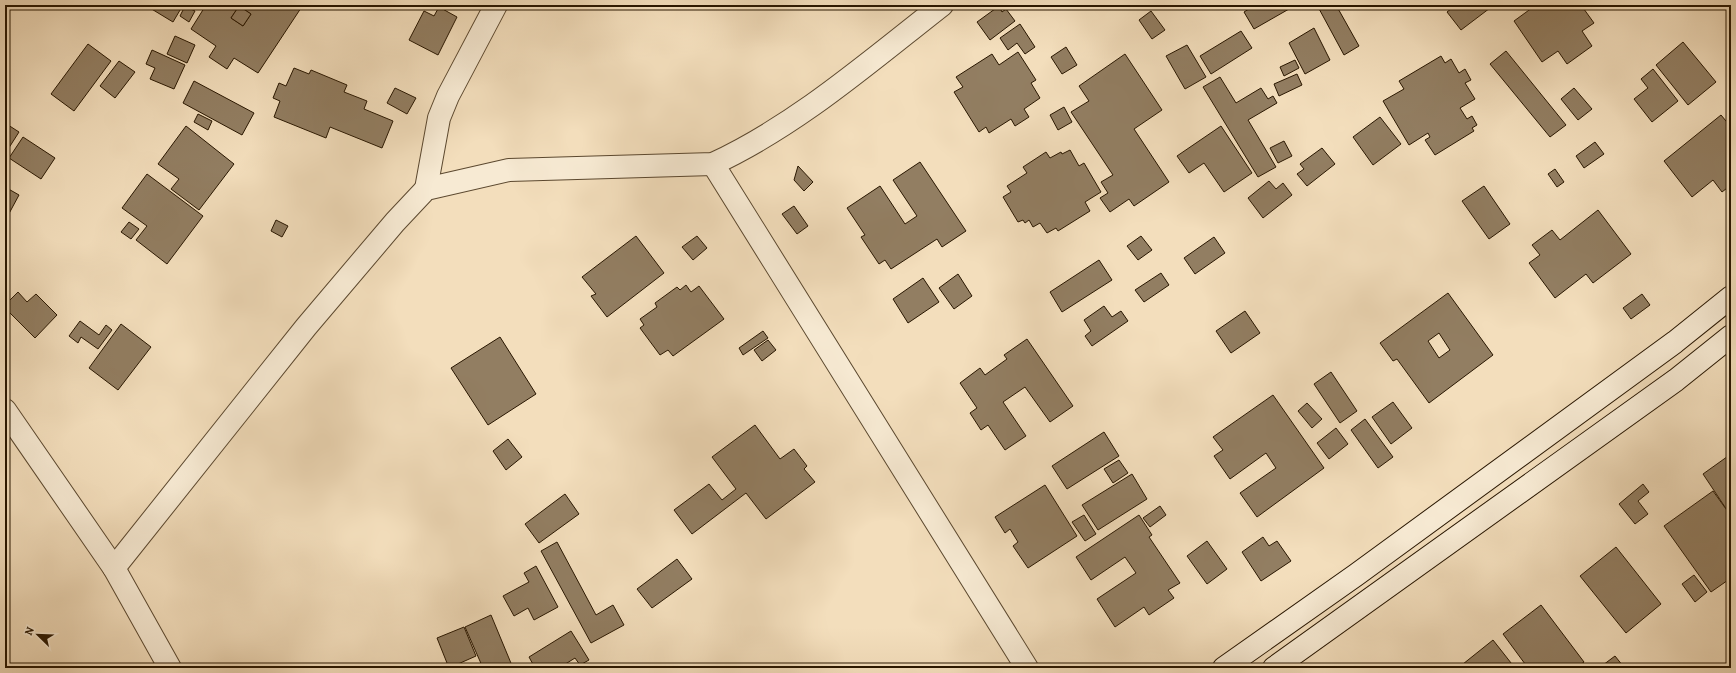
<svg xmlns="http://www.w3.org/2000/svg" width="1736" height="673" font-family="Alegreya,serif">
	<rect width="100%" height="100%" fill="#f3debc"/>
	<filter id="stains"><feTurbulence type="fractalNoise" baseFrequency=".005" numOctaves="4"/><feColorMatrix values="0 0 0 0 .2 0 0 0 0 .09 0 0 0 0 .02 0 0 0 .5 -.17"/></filter>
	<radialGradient id="worn" r=".72"><stop offset=".6" stop-color="#630" stop-opacity="0"/><stop offset="1" stop-color="#630" stop-opacity=".3"/></radialGradient>
	<g fill="#927e62" stroke="#281600" fill-rule="evenodd">
		<path d="M 145,5 L 183,5 L 173,22 Z"/>
		<path d="M 206,5 L 303,5 L 258,73 L 234,58 L 227,69 L 209,57 L 216,46 L 191,29 ZM 239,6 L 251,14 L 243,26 L 231,18 Z"/>
		<path d="M 1255,5 L 1296,5 L 1254,29 L 1244,12 Z"/>
		<path d="M 1317,5 L 1336,5 L 1359,46 L 1344,55 Z"/>
		<path d="M 1456,5 L 1494,5 L 1461,30 L 1447,12 Z"/>
		<path d="M 1536,5 L 1581,5 L 1594,23 L 1582,31 L 1592,46 L 1567,64 L 1558,51 L 1542,62 L 1514,21 Z"/>
		<path d="M 185,6 L 195,11 L 189,22 L 180,16 Z"/>
		<path d="M 239,6 L 251,14 L 243,26 L 231,18 Z"/>
		<path d="M 999,6 L 1002,12 L 1006,9 L 1015,21 L 990,40 L 977,22 Z"/>
		<path d="M 439,7 L 457,17 L 438,55 L 409,40 L 424,11 L 434,16 Z"/>
		<path d="M 1151,11 L 1165,30 L 1152,39 L 1139,20 Z"/>
		<path d="M 1020,24 L 1035,47 L 1025,54 L 1017,43 L 1008,50 L 1000,38 Z"/>
		<path d="M 1314,28 L 1330,60 L 1305,74 L 1289,43 Z"/>
		<path d="M 1241,31 L 1252,48 L 1211,74 L 1200,56 Z"/>
		<path d="M 175,36 L 195,45 L 187,63 L 167,54 Z"/>
		<path d="M 1683,42 L 1716,82 L 1688,105 L 1656,65 Z"/>
		<path d="M 88,44 L 111,61 L 74,111 L 51,94 Z"/>
		<path d="M 1187,45 L 1206,77 L 1185,89 L 1166,56 Z"/>
		<path d="M 1066,47 L 1077,65 L 1062,74 L 1051,57 Z"/>
		<path d="M 152,50 L 185,65 L 174,89 L 150,79 L 155,68 L 146,64 Z"/>
		<path d="M 1506,51 L 1566,125 L 1550,137 L 1490,64 Z"/>
		<path d="M 1018,52 L 1036,80 L 1031,83 L 1040,98 L 1024,109 L 1029,117 L 1015,126 L 1011,119 L 989,133 L 986,127 L 979,132 L 954,92 L 963,87 L 956,77 L 992,54 L 999,65 Z"/>
		<path d="M 1125,54 L 1162,110 L 1134,129 L 1169,182 L 1134,206 L 1129,199 L 1110,212 L 1100,198 L 1108,193 L 1101,182 L 1113,175 L 1071,112 L 1089,101 L 1079,86 Z"/>
		<path d="M 1441,56 L 1445,63 L 1451,59 L 1459,73 L 1465,69 L 1471,80 L 1465,83 L 1475,99 L 1460,108 L 1467,119 L 1472,116 L 1477,125 L 1472,128 L 1474,131 L 1435,155 L 1425,140 L 1430,137 L 1428,133 L 1409,145 L 1383,101 L 1404,89 L 1399,81 Z"/>
		<path d="M 1295,60 L 1299,68 L 1284,76 L 1280,67 Z"/>
		<path d="M 119,61 L 135,72 L 115,98 L 100,86 Z"/>
		<path d="M 294,68 L 309,74 L 311,70 L 347,85 L 344,92 L 367,101 L 364,109 L 393,121 L 382,148 L 330,127 L 326,138 L 274,117 L 280,101 L 273,98 L 279,83 L 286,86 Z"/>
		<path d="M 1653,69 L 1678,101 L 1652,122 L 1634,99 L 1648,88 L 1641,79 Z"/>
		<path d="M 1297,74 L 1302,85 L 1279,96 L 1274,84 Z"/>
		<path d="M 1220,77 L 1236,103 L 1261,88 L 1268,99 L 1273,96 L 1277,103 L 1248,120 L 1276,167 L 1258,177 L 1203,87 Z"/>
		<path d="M 194,81 L 254,113 L 242,135 L 183,103 Z"/>
		<path d="M 395,88 L 416,98 L 407,114 L 387,103 Z"/>
		<path d="M 1574,88 L 1592,109 L 1578,120 L 1561,99 Z"/>
		<path d="M 1064,107 L 1072,122 L 1058,130 L 1050,115 Z"/>
		<path d="M 198,114 L 212,121 L 208,130 L 194,122 Z"/>
		<path d="M 1721,115 L 1731,127 L 1731,185 L 1722,192 L 1713,180 L 1692,197 L 1664,161 Z"/>
		<path d="M 1380,117 L 1401,144 L 1373,165 L 1353,137 Z"/>
		<path d="M 5,123 L 19,132 L 5,154 Z"/>
		<path d="M 186,126 L 234,164 L 199,210 L 171,189 L 179,179 L 158,164 Z"/>
		<path d="M 1221,126 L 1252,173 L 1224,192 L 1204,163 L 1189,173 L 1177,156 Z"/>
		<path d="M 23,137 L 55,158 L 41,179 L 9,158 Z"/>
		<path d="M 1284,141 L 1292,156 L 1278,163 L 1270,148 Z"/>
		<path d="M 1595,142 L 1604,154 L 1584,168 L 1576,156 Z"/>
		<path d="M 1322,148 L 1335,164 L 1307,186 L 1297,174 L 1304,169 L 1300,164 Z"/>
		<path d="M 1070,150 L 1079,166 L 1084,163 L 1101,192 L 1085,202 L 1090,211 L 1058,231 L 1056,228 L 1047,233 L 1040,223 L 1033,227 L 1029,220 L 1025,223 L 1023,220 L 1018,222 L 1003,197 L 1011,192 L 1007,186 L 1027,173 L 1023,167 L 1046,152 L 1050,158 L 1061,152 L 1062,154 Z"/>
		<path d="M 920,162 L 966,231 L 942,247 L 937,239 L 891,269 L 885,260 L 879,264 L 861,237 L 865,235 L 847,208 L 880,186 L 905,224 L 917,216 L 893,180 Z"/>
		<path d="M 798,166 L 813,182 L 804,191 L 794,180 Z"/>
		<path d="M 1555,169 L 1564,182 L 1557,187 L 1548,174 Z"/>
		<path d="M 147,174 L 203,216 L 167,264 L 136,240 L 147,226 L 122,208 Z"/>
		<path d="M 1269,181 L 1276,189 L 1283,183 L 1292,195 L 1263,218 L 1248,198 Z"/>
		<path d="M 1484,186 L 1510,224 L 1489,239 L 1462,201 Z"/>
		<path d="M 5,187 L 19,195 L 5,221 Z"/>
		<path d="M 794,206 L 808,226 L 797,234 L 782,214 Z"/>
		<path d="M 1598,210 L 1631,254 L 1593,283 L 1586,274 L 1555,298 L 1529,263 L 1540,255 L 1532,245 L 1552,230 L 1560,240 Z"/>
		<path d="M 276,220 L 288,226 L 282,237 L 271,231 Z"/>
		<path d="M 129,222 L 139,229 L 131,239 L 121,232 Z"/>
		<path d="M 636,236 L 664,273 L 607,317 L 591,296 L 596,294 L 582,277 Z"/>
		<path d="M 697,236 L 707,248 L 693,260 L 682,247 Z"/>
		<path d="M 1141,236 L 1152,250 L 1138,260 L 1127,246 Z"/>
		<path d="M 1214,237 L 1225,253 L 1195,274 L 1184,258 Z"/>
		<path d="M 1099,260 L 1112,280 L 1062,312 L 1050,292 Z"/>
		<path d="M 1161,273 L 1169,285 L 1144,302 L 1135,290 Z"/>
		<path d="M 958,274 L 972,296 L 954,309 L 939,288 Z"/>
		<path d="M 923,278 L 939,302 L 908,323 L 893,299 Z"/>
		<path d="M 686,285 L 691,292 L 699,286 L 724,319 L 673,356 L 668,350 L 660,355 L 640,328 L 644,325 L 640,319 L 657,307 L 655,303 L 677,287 L 680,290 Z"/>
		<path d="M 18,292 L 27,302 L 36,294 L 57,315 L 35,338 L 5,308 L 5,305 Z"/>
		<path d="M 1448,293 L 1493,355 L 1429,403 L 1397,359 L 1393,361 L 1380,343 ZM 1439,333 L 1450,350 L 1439,358 L 1428,341 Z"/>
		<path d="M 1642,294 L 1650,305 L 1631,319 L 1623,308 Z"/>
		<path d="M 1104,306 L 1112,317 L 1121,311 L 1128,321 L 1092,346 L 1085,336 L 1091,331 L 1084,320 Z"/>
		<path d="M 1245,311 L 1260,333 L 1231,353 L 1216,331 Z"/>
		<path d="M 80,321 L 99,335 L 106,325 L 112,330 L 98,349 L 81,337 L 78,343 L 69,336 Z"/>
		<path d="M 121,324 L 151,347 L 118,390 L 89,368 Z"/>
		<path d="M 763,331 L 768,338 L 743,355 L 739,348 Z"/>
		<path d="M 500,337 L 536,394 L 488,425 L 451,368 Z"/>
		<path d="M 1027,339 L 1073,406 L 1050,422 L 1025,387 L 1003,402 L 1026,436 L 1005,450 L 988,425 L 981,430 L 970,413 L 977,408 L 960,383 L 980,368 L 985,375 L 1007,359 L 1004,355 Z"/>
		<path d="M 768,340 L 776,350 L 762,361 L 754,350 Z"/>
		<path d="M 1331,372 L 1357,411 L 1340,423 L 1314,384 Z"/>
		<path d="M 1273,395 L 1324,468 L 1257,517 L 1240,493 L 1276,468 L 1266,453 L 1230,479 L 1214,456 L 1223,450 L 1213,437 Z"/>
		<path d="M 1393,402 L 1412,428 L 1391,444 L 1372,417 Z"/>
		<path d="M 1307,403 L 1322,419 L 1312,428 L 1298,411 Z"/>
		<path d="M 1365,419 L 1393,457 L 1378,468 L 1351,430 Z"/>
		<path d="M 755,425 L 780,459 L 794,449 L 807,466 L 804,469 L 815,482 L 766,519 L 746,493 L 692,534 L 674,510 L 709,484 L 722,500 L 736,489 L 712,457 Z"/>
		<path d="M 1336,428 L 1348,444 L 1329,459 L 1317,443 Z"/>
		<path d="M 1104,432 L 1119,456 L 1067,489 L 1052,466 Z"/>
		<path d="M 508,439 L 522,457 L 506,470 L 493,451 Z"/>
		<path d="M 1731,454 L 1731,516 L 1703,474 Z"/>
		<path d="M 1119,460 L 1128,473 L 1113,483 L 1104,469 Z"/>
		<path d="M 1132,474 L 1147,499 L 1098,530 L 1082,505 Z"/>
		<path d="M 1643,484 L 1649,492 L 1638,501 L 1648,514 L 1635,524 L 1619,504 Z"/>
		<path d="M 1045,485 L 1077,536 L 1028,568 L 1013,546 L 1018,542 L 1010,529 L 1005,533 L 995,517 Z"/>
		<path d="M 1713,491 L 1731,516 L 1731,578 L 1711,592 L 1664,526 Z"/>
		<path d="M 565,494 L 579,514 L 539,543 L 525,524 Z"/>
		<path d="M 1160,506 L 1166,515 L 1150,527 L 1143,518 Z"/>
		<path d="M 1084,515 L 1096,534 L 1085,541 L 1072,522 Z"/>
		<path d="M 1139,515 L 1152,535 L 1149,537 L 1180,583 L 1168,590 L 1174,598 L 1149,615 L 1144,607 L 1115,627 L 1097,599 L 1136,573 L 1125,557 L 1091,580 L 1076,557 Z"/>
		<path d="M 1263,537 L 1269,546 L 1277,541 L 1291,561 L 1261,581 L 1242,552 Z"/>
		<path d="M 1207,541 L 1227,569 L 1207,584 L 1187,556 Z"/>
		<path d="M 557,542 L 596,615 L 613,605 L 624,625 L 591,643 L 541,551 Z"/>
		<path d="M 1616,547 L 1661,604 L 1626,633 L 1580,576 Z"/>
		<path d="M 677,559 L 692,579 L 652,608 L 637,589 Z"/>
		<path d="M 536,566 L 558,607 L 534,620 L 528,608 L 514,616 L 503,596 L 529,582 L 524,573 Z"/>
		<path d="M 1694,575 L 1707,592 L 1695,602 L 1682,584 Z"/>
		<path d="M 1541,605 L 1584,662 L 1576,668 L 1528,668 L 1503,634 Z"/>
		<path d="M 491,615 L 513,668 L 483,668 L 465,627 Z"/>
		<path d="M 464,627 L 476,656 L 449,668 L 437,638 Z"/>
		<path d="M 571,631 L 589,660 L 580,665 L 575,658 L 559,668 L 535,668 L 529,657 Z"/>
		<path d="M 1493,640 L 1515,668 L 1458,668 Z"/>
		<path d="M 1615,656 L 1623,666 L 1620,668 L 1599,668 Z"/>
	</g>
	<g fill="none" stroke-linecap="round" stroke-linejoin="round">
		<g stroke="#5b482f" stroke-width="24">
			<g id="street">
				<path d="M 713,164 L 1027,668"/>
				<path d="M 426,189 L 439,118 L 448,96 L 496,5"/>
				<path d="M 5,410 L 114,568 L 170,668"/>
				<path d="M 114,568 L 306,327 L 395,222 L 426,189 L 509,170 L 713,164 C 797,125 869,62 942,5"/>
			</g>
		</g>
		<g stroke="#281600" stroke-width="24">
			<g id="secondary">
				<path d="M 1224,668 L 1356,575 L 1675,342 L 1731,297"/>
				<path d="M 1274,668 L 1676,380 L 1731,336"/>
			</g>
		</g>
		<use href="#street" stroke="#f7ead3" stroke-width="22"/>
		<use href="#secondary" stroke="#f7ead3" stroke-width="22"/>
	</g>
	<rect width="1736" height="673" fill="none" stroke="#f3debc" stroke-width="20"/>
	<rect x="6" y="6" width="1724" height="661" fill="none" stroke="#281600" stroke-width="2"/>
	<rect x="10" y="10" width="1716" height="653" fill="none" stroke="#281600"/>
	<g transform="translate(38 635) rotate(293)" stroke="#f7ead3" stroke-width="3" paint-order="stroke">
	<path d="M0-3L7 15L0 10L-7 15Z" fill="#281600"/>
	<text y="-6" font-size="11" font-weight="bold" text-anchor="middle" fill="#281600">N</text>
	</g>
	<rect width="100%" height="100%" filter="url(#stains)"/>
	<rect width="100%" height="100%" fill="url(#worn)"/>
</svg>
